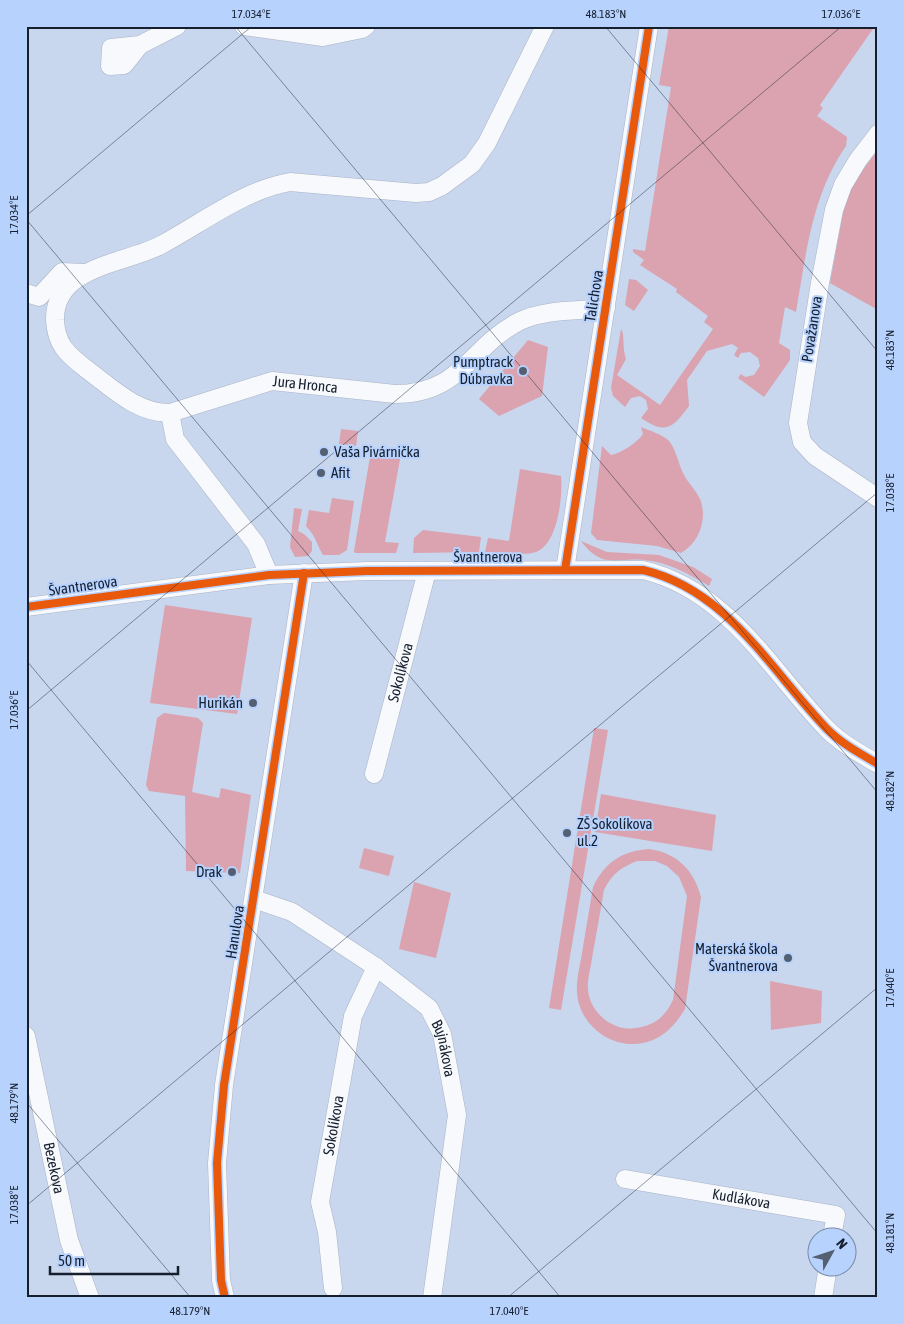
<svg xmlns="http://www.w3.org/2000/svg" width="904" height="1324" font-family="'Asap Condensed',sans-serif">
	<rect width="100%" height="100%" fill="#c8d6ee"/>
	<g fill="#daa3af" fill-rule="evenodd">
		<path d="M 669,26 L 875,26 L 820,105 L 823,108 L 817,116 L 847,137 L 846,146 C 812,195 806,254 796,312 L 785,307 L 779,343 L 790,350 L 790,360 L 764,397 L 738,378 L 741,374 L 745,377 L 754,375 L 760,366 L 758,358 L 750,352 L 741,353 L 738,358 L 734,355 L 738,348 L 732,344 L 707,351 L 687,380 L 689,406 C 673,428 666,435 641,418 L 648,409 L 646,400 L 640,396 L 631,398 L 625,407 L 613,396 L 611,388 L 621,329 C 625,335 622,348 626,359 L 617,375 L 660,405 L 713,329 L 704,322 L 708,316 L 676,292 L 677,289 L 640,265 L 644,260 L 633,252 L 633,249 L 645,251 L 671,87 L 659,85 Z"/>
		<path d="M 878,150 L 878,310 L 830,283 L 847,190 Z"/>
		<path d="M 629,279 L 636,280 L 648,290 L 634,311 L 625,305 Z"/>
		<path d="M 528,340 L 548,347 L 542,396 L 499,416 L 479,399 Z"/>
		<path d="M 641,427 C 650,431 662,434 669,441 C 676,449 678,463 683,473 C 687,482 696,490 700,499 C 708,519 699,543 681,553 L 657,546 L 597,540 L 591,533 L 602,446 L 611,455 C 621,453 637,443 643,434 Z"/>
		<path d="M 341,429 L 358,431 L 356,446 L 339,444 Z"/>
		<path d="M 381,451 L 401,454 L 385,542 L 399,543 L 396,553 L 355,553 L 354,551 L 370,457 Z"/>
		<path d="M 520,469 L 561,476 C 563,496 558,544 536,552 C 525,556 498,552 485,552 L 488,538 L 509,541 Z"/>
		<path d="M 332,498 L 354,501 L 347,550 L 339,555 L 323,555 C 316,543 317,538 306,526 L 309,510 L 329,513 Z"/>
		<path d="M 294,508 L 302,509 L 298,531 L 304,534 L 312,542 L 312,551 L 308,556 L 295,557 L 290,547 Z"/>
		<path d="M 423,530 L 481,537 L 479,552 L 413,553 L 414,538 Z"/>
		<path d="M 581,541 L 607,552 L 659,555 L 693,567 L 712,579 L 709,586 C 689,574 668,562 644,560 C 615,557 603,570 581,541 Z"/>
		<path d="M 165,605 L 252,618 L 237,714 L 150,703 Z"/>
		<path d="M 164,713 L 198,718 L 203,723 L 192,792 L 219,798 L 221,788 L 251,795 L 240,873 L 186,871 L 185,796 L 149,791 L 146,785 L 157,718 Z"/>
		<path d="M 594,728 L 608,730 L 561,1010 L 549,1008 Z"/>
		<path d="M 601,794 L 716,815 L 712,851 L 595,832 Z"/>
		<path d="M 364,848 L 394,856 L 389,876 L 359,868 Z"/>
		<path d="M 649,849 C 677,853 694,870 701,897 L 685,1009 C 673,1029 658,1043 634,1044 C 605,1045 579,1021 577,993 C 576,982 579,970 581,959 C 585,935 589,911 593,887 C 605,862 622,851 649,849 ZM 637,861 L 655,861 L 667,866 L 679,877 L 687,896 L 673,1000 C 665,1017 654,1026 635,1028 C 613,1032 589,1012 588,989 C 587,979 591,968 592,958 C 596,936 600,913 604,890 C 612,874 620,868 637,861 Z"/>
		<path d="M 414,882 L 451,893 L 436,958 L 399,949 Z"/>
		<path d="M 770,981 L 822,991 L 821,1023 L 771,1030 Z"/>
	</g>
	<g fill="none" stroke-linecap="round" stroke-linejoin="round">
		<g stroke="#a9b4c6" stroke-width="19">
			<g id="street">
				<path d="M 244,26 L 323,37 L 362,29 L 366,26"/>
				<path id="s1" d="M 545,26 L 487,143 L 472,164 L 442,186 L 429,192 L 416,193 L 290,182 C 244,190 202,223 161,245 C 125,264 54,266 55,320 C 56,344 67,354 85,368 C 112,388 136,413 170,413 L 272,381 L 395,394 C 462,394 470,346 520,321 C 545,309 579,311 606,308"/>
				<path d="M 140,45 L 124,65 L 110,66 L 111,48 L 140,45 L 177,26"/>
				<path d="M 878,134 L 858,160 L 843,185 L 834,210 L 820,283 L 798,423 L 802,442 L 815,456 L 878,498"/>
				<path d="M 26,293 L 39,297 L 62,272 L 83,273"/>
				<path d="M 170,413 L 175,439 L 256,544 L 269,575"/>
				<path d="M 565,570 L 649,26"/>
				<path d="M 26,607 L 269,575 L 367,571 L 643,570 C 728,590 771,671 827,729 C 842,744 861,754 878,764"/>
				<path id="s2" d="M 374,774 L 427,571"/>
				<path id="s3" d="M 254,899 L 292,912 L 376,967 L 429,1008 L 442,1034 L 457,1115 L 432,1298"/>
				<path id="s4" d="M 26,1036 L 69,1240 L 90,1298"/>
				<path id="s5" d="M 625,1179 L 836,1215 L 832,1236"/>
				<path id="s6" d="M 333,1288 L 327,1232 L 320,1202 L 353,1016 L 376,967"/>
				<path d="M 225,1298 L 221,1280 L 217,1163 L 224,1085 L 304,573"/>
				<path d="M 823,1298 L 828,1266"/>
			</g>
		</g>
		<use href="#street" stroke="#f7f9fc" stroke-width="18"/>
		<g stroke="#b8d2fe" stroke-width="11">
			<g id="cycleway">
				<path d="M 565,570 L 649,26"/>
				<path d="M 26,607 L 269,575 L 367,571 L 643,570 C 728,590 771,671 827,729 C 842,744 861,754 878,764"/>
				<path d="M 225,1298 L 221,1280 L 217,1163 L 224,1085 L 304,573"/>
			</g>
		</g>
		<use href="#cycleway" stroke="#e8590c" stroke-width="8"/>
	</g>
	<path fill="none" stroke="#151f2e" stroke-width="1" stroke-opacity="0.45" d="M 235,26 L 878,793M 605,26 L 878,352M 26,216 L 252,26M 26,219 L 878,1234M 26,660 L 561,1298M 26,711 L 842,26M 26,1102 L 191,1298M 26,1206 L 878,492M 507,1298 L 878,987"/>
	<g fill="#545f71" stroke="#b8d2fe" stroke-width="2">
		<circle cx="523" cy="371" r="5"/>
		<circle cx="324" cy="452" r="5"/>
		<circle cx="321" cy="473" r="5"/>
		<circle cx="253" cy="703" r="5"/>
		<circle cx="567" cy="833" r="5"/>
		<circle cx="232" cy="872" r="5"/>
		<circle cx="788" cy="958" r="5"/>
	</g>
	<g text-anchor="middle" stroke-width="4" stroke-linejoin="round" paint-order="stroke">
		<g font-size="15" fill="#151f2e" stroke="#b8d2fe">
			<text transform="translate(594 296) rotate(-81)" y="5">Talichova</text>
			<text transform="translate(812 329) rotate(-81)" y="5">Považanova</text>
			<text dy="5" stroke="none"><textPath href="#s1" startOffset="929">Jura Hronca</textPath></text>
			<text x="488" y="562">Švantnerova</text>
			<text transform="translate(83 586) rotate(-8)" y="5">Švantnerova</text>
			<text dy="5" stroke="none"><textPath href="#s2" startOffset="105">Sokolíkova</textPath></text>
			<text transform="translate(235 932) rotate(-81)" y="5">Hanulova</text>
			<text dy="5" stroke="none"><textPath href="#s3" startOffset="251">Bujnákova</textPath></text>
			<text dy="5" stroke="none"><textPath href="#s6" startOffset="165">Sokolíkova</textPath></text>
			<text dy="5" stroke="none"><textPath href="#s4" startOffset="135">Bezekova</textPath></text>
			<text dy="5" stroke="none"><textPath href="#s5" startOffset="118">Kudlákova</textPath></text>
		</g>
		<g font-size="15" fill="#151f2e" stroke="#b8d2fe" text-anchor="end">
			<text x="513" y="367">Pumptrack<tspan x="513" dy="17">Dúbravka</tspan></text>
			<text x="334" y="457" text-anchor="start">Vaša Pivárnička</text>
			<text x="331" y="478" text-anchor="start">Afit</text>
			<text x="243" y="708">Hurikán</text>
			<text x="577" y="829" text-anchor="start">ZŠ Sokolíkova<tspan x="577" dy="17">ul.2</tspan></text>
			<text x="222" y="877">Drak</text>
			<text x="778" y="954">Materská škola<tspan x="778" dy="17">Švantnerova</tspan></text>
		</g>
	</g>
	<rect width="904" height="1324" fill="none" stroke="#b8d2fe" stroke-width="55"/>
	<g transform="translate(832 1252) rotate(50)"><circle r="24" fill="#b8d2fe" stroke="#778aab"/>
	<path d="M0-4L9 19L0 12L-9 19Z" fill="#545f71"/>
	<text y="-8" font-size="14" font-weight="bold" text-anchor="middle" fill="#151f2e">N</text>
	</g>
	<path d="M50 1266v8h128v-8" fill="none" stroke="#151f2e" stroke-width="2.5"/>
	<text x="58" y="1266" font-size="15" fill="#151f2e" stroke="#b8d2fe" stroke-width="4" paint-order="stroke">50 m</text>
	<rect x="28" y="28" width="848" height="1268" fill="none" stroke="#151f2e" stroke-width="2"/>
	<g font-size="12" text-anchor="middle" fill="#151f2e">
		<text x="251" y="18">17.034°E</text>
		<text x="606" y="18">48.183°N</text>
		<text x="841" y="18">17.036°E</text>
		<text transform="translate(14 215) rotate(-90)" y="4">17.034°E</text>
		<text transform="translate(890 350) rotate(-90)" y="4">48.183°N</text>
		<text transform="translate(890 493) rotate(-90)" y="4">17.038°E</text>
		<text transform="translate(14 710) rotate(-90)" y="4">17.036°E</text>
		<text transform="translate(890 791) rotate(-90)" y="4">48.182°N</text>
		<text transform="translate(890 988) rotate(-90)" y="4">17.040°E</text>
		<text transform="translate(14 1103) rotate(-90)" y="4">48.179°N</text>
		<text transform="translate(14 1205) rotate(-90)" y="4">17.038°E</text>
		<text transform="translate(890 1233) rotate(-90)" y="4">48.181°N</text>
		<text x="190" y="1315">48.179°N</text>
		<text x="509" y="1315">17.040°E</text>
	</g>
</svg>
